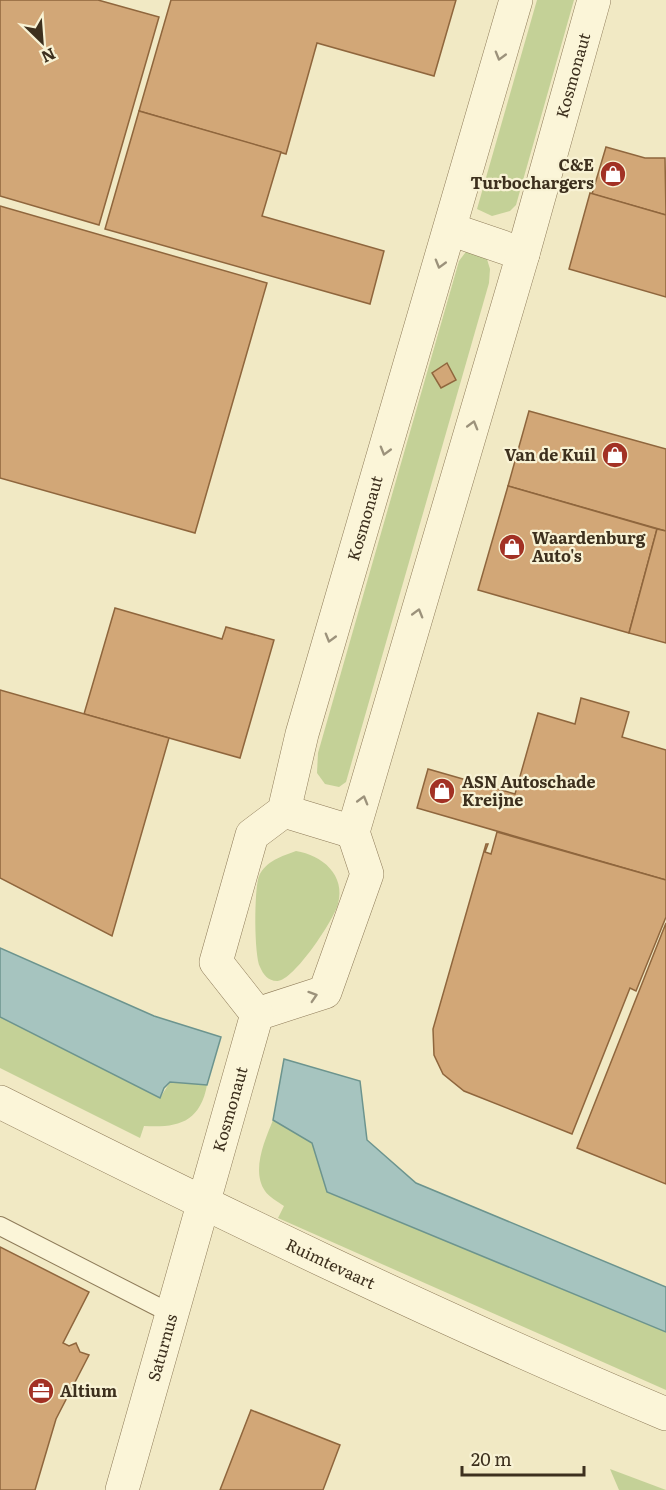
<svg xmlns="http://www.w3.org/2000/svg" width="666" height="1490" font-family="Literata,serif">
	<rect width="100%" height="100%" fill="#f1e9c4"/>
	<g fill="#c4d197">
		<path d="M 537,0 L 574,0 L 516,205 L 510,211 L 492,216 L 477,209 Z"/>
		<path d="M 468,249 L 486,256 L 490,269 L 489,283 L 346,782 L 339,787 L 325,784 L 317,773 L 318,753 L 459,261 Z"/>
		<path d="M 296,851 C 322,855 346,875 338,904 C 334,920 293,982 277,981 C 268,981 263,974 260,967 C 254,955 254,889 259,876 C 266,861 282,856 296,851 Z"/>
		<path d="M 0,1017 L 160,1098 L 170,1082 L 207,1085 C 200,1123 177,1128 144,1126 L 140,1138 L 0,1068 Z"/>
		<path d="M 273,1120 L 313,1143 L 327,1192 L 666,1332 L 666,1390 L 278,1218 L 284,1206 C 278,1202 269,1197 265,1191 C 251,1171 265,1140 273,1120 Z"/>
		<path d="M 610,1469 L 666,1490 L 619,1490 Z"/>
	</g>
	<g fill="#a6c4bf" stroke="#6c948e" stroke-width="1.5">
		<path d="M 0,948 L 154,1016 L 221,1037 L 207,1085 L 170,1082 L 164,1088 L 160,1098 L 0,1017 Z"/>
		<path d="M 284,1059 L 360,1081 L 367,1140 L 416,1183 L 666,1287 L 666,1332 L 327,1192 L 312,1143 L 273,1120 Z"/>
	</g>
	<g fill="#d2a777" stroke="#8f663d" stroke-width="1.5">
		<path d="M 0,0 L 98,0 L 159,17 L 99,225 L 0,196 Z"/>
		<path d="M 171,0 L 456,0 L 434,76 L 317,43 L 286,154 L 139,111 Z"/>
		<path d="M 139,111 L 281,152 L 262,216 L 384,251 L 370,304 L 105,229 Z"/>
		<path d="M 606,147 L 645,158 L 665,158 L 666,215 L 592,194 Z"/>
		<path d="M 590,193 L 666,215 L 666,297 L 569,269 Z"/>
		<path d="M 0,206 L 267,283 L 195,533 L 0,478 Z"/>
		<path d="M 447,363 L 456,380 L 441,388 L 432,373 Z"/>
		<path d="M 529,411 L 666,449 L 666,531 L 508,486 Z"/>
		<path d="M 508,486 L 657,529 L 629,633 L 478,590 Z"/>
		<path d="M 657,529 L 666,531 L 666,643 L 629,633 Z"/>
		<path d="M 115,608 L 222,639 L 226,627 L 274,640 L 240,758 L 84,714 Z"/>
		<path d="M 0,690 L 169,738 L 112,936 L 0,878 Z"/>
		<path d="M 581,698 L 629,712 L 622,737 L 666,750 L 666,880 L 417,808 L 428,769 L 515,794 L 538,713 L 575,724 Z"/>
		<path d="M 497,832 L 666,880 L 666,917 L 636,991 L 630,988 L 572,1134 L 464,1091 L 443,1074 L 434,1055 L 433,1029 L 486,844 L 488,844 L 485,852 L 491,854 Z"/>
		<path d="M 666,923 L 666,1184 L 577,1148 Z"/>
		<path d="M 0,1247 L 89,1292 L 63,1343 L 69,1346 L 76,1343 L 80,1352 L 89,1355 L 56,1419 L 35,1490 L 0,1490 Z"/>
		<path d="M 251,1410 L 340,1445 L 323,1490 L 220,1490 Z"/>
	</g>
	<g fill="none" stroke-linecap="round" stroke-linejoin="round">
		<g stroke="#8e7b59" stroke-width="20">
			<path id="lane" d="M 0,1226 L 172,1314"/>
		</g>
		<g stroke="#8e7b59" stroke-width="34">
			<g id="street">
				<path d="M 450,229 L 523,254"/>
				<path d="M 284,811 L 353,832"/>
				<path id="s1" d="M 257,1014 L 325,992 L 367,874 L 353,832 L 523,254 L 594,0"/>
				<path id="s2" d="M 257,1014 L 216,962 L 252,835 L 284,811 L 302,734 L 516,0"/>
				<path id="s3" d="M 0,1102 C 219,1212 440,1319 666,1414"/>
				<path id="s4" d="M 122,1490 L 257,1014"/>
			</g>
		</g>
		<use href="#lane" stroke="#fbf5d8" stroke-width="18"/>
		<use href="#street" stroke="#fbf5d8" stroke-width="33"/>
	</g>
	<defs><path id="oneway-chevron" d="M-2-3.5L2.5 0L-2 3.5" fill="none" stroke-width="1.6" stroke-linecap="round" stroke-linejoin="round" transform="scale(1.5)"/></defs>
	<g stroke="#9c927b">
		<use href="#oneway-chevron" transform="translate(500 56) rotate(106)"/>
		<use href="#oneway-chevron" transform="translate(440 264) rotate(106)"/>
		<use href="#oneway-chevron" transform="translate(473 425) rotate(-74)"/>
		<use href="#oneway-chevron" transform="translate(385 451) rotate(106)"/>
		<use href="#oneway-chevron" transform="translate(418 613) rotate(-74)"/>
		<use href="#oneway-chevron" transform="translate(330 638) rotate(106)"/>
		<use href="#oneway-chevron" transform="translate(363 800) rotate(-74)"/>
		<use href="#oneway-chevron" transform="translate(313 996) rotate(-18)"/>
	</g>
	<defs>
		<g id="shop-disc" transform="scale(1.35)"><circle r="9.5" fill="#a23124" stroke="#f8f2d4"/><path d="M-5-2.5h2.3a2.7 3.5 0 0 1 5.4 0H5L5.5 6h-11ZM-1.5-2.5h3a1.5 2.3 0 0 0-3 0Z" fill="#fff"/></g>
		<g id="office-disc" transform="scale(1.35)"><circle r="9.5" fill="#a23124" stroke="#f8f2d4"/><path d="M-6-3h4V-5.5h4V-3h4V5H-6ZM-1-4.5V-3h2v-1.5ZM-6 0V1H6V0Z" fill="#fff"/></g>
	</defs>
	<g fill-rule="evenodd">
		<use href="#shop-disc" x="613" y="174"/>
		<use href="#shop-disc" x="615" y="455"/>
		<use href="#shop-disc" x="512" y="547"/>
		<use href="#shop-disc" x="442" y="791"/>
		<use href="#office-disc" x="41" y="1391"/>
	</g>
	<g text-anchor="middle" stroke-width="4.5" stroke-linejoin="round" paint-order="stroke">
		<g font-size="16" fill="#3d301e" stroke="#f8f2d4">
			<text dy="6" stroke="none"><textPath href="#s1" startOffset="1029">Kosmonaut</textPath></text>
			<text dy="6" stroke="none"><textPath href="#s2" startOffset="542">Kosmonaut</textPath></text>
			<text dy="6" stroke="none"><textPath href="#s4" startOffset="396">Kosmonaut</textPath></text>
			<text dy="6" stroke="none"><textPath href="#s3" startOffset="368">Ruimtevaart</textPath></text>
			<text dy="6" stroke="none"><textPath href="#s4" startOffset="148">Saturnus</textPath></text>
		</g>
		<g font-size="16" font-weight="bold" fill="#3d301e" stroke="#f8f2d4" text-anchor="start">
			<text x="594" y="171" text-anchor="end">C&amp;E<tspan x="594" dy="18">Turbochargers</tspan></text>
			<text x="596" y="461" text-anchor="end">Van de Kuil</text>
			<text x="532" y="544">Waardenburg<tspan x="532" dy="18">Auto's</tspan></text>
			<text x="462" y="788">ASN Autoschade<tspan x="462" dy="18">Kreijne</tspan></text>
			<text x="60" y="1397">Altium</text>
		</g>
	</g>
	<g transform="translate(42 42) rotate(155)" stroke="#f8f2d4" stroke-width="4.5" paint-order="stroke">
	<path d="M0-4.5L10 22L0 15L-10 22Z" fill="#3d301e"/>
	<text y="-9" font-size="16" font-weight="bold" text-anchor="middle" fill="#3d301e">N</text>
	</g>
	<path d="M462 1466v9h122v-9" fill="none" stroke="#3d301e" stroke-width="3"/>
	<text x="471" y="1466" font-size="18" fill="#3d301e" stroke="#f8f2d4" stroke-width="4.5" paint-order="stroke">20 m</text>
</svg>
